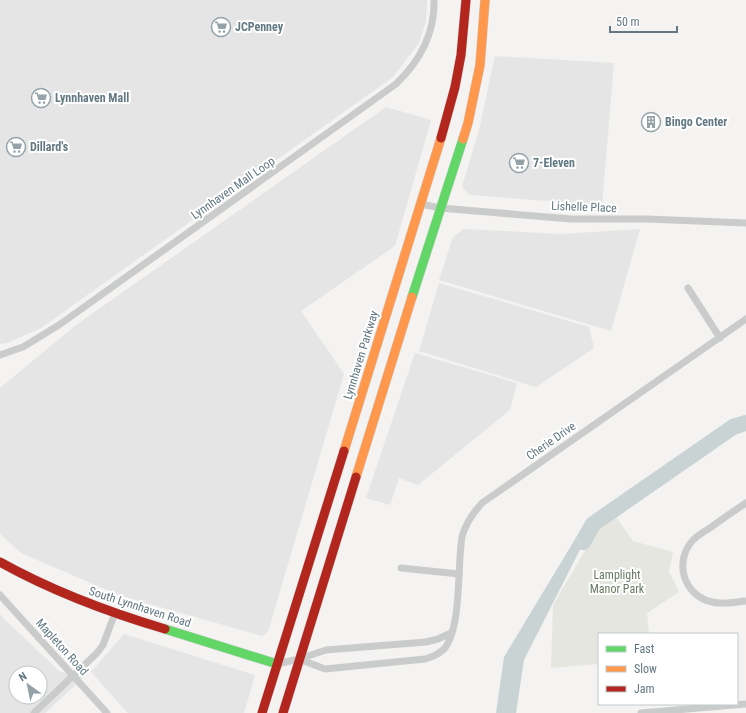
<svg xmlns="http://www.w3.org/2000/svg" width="746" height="713" font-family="'Roboto Condensed',sans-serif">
	<rect width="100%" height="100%" fill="#f4f3f1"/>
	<g fill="#e4e5e4" fill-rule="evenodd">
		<path d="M 0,0 L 427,0 L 426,22 L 419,43 L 393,77 L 41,328 L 8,343 L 0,344 Z"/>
		<path d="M 495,56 L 614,63 L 602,205 L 469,195 L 462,186 L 479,130 Z"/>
		<path d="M 386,107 L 431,120 L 395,246 L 301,311 L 344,374 L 268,632 L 262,636 L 121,596 L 21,553 L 0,534 L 0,388 L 76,325 Z"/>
		<path d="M 464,229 L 561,234 L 640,229 L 611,331 L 439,280 L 453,237 Z"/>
		<path d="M 439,283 L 589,327 L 594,348 L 536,387 L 419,351 Z"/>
		<path d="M 415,353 L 517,383 L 510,410 L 418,485 L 399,478 L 390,505 L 366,498 Z"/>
		<path d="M 0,615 L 59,671 L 84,677 L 45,713 L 0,713 ZM 16,673 L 40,673 L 40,697 L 16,697 Z"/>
		<path d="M 124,634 L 255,675 L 244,713 L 128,713 L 91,672 Z"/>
	</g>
	<path fill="#e4e6df" d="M 614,514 L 633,541 L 673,552 L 669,572 L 679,592 L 647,613 L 649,634 L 599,634 L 599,664 L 551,668 L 553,605 L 596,532 Z"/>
	<path fill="#c9d3d4" d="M 586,521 L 593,524 L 524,660 L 516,713 L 496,713 L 504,657 Z"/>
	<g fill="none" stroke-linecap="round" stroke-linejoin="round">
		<path stroke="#c9d3d4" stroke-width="16" d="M 583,542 L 593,524 L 733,427 L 746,423"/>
		<g stroke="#d0d1d1" stroke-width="10">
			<g id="fast">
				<path d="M 412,297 L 463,139"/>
				<path d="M 165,629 L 277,664"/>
			</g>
		</g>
		<g stroke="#d0d1d1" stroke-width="10">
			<g id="slow">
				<path d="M 463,139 L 468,123 L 480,65 L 485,0"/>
				<path d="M 344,451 L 441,138"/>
				<path d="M 356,477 L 412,297"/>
			</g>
		</g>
		<g stroke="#d0d1d1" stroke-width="10">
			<g id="jam">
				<path d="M 441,138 L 455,87 L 461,55 L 466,0"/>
				<path d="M 0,562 C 52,591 108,612 165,629"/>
				<path d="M 262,713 L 344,451"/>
				<path d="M 283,713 L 356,477"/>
			</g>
		</g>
		<g stroke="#cacccc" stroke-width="7">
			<path d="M 421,204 L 440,208 L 571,219 L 647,219 L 746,223"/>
			<path d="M 688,288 L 720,338"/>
			<path d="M 0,355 L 23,347 L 59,325 L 396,84 C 420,61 435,34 434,0"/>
			<path d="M 746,503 C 734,511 722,519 710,528 C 705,531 698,535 693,540 C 673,562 684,596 712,602 C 723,605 735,602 746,601"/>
			<path d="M 401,568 L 459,574"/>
			<path d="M 0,595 L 107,713"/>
			<path d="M 299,659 L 325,669 L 425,659 C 432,657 439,654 444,649 C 462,628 457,565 462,537 C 465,524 473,513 482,503 L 746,319"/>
			<path d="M 277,664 L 299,659 L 326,650 L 426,642 L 438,639 L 451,633"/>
			<path d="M 34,713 L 97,653 L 103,645 L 115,613"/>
			<path d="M 641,713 L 746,704"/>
		</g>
		<use href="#fast" stroke="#63d668" stroke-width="9"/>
		<use href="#slow" stroke="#ff974d" stroke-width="9"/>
		<use href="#jam" stroke="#b3261e" stroke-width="9"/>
	</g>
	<defs>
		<g id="supermarket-ring" transform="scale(1)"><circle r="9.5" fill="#fff" stroke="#95a3a9" stroke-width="1.5"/><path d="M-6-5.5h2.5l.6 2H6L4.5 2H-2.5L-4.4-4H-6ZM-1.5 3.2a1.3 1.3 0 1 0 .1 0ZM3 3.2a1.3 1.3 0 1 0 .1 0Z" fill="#95a3a9"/></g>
		<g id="building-ring" transform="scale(1)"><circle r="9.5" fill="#fff" stroke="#95a3a9" stroke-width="1.5"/><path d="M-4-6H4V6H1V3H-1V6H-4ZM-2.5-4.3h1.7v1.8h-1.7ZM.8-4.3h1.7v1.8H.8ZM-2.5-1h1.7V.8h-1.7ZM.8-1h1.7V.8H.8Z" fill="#95a3a9"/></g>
	</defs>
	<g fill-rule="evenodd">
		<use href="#supermarket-ring" x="221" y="27"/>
		<use href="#supermarket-ring" x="41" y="98"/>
		<use href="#building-ring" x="651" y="122"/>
		<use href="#supermarket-ring" x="16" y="147"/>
		<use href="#supermarket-ring" x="519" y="163"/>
	</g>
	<g text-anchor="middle" stroke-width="4" stroke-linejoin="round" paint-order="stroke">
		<g font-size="12" font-weight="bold" fill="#627882" stroke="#fff" text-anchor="start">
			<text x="235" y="31">JCPenney</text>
			<text x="55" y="102">Lynnhaven Mall</text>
			<text x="665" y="126">Bingo Center</text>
			<text x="30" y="151">Dillard's</text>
			<text x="533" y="167">7-Eleven</text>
		</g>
		<g font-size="12" fill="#627882" stroke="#fff">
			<text transform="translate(233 188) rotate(-35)" y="4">Lynnhaven Mall Loop</text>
			<text transform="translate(584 207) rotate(2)" y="4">Lishelle Place</text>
			<text transform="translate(361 355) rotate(-73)" y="4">Lynnhaven Parkway</text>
			<text transform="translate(551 441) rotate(-35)" y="4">Cherie Drive</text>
			<text transform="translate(140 607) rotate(18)" y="4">South Lynnhaven Road</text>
			<text transform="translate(62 647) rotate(48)" y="4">Mapleton Road</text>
		</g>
		<g font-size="12" fill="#697961" stroke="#fff">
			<text x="617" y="579">Lamplight<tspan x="617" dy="14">Manor Park</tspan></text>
		</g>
	</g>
	<rect x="598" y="633" width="140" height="72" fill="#ffffff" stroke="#c0c9cd"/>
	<rect x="606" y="646" width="20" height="6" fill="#63d668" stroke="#c0c9cd"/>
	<text x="634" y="653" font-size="12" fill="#627882">Fast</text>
	<rect x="606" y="666" width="20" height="6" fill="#ff974d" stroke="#c0c9cd"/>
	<text x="634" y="673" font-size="12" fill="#627882">Slow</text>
	<rect x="606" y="686" width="20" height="6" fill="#b3261e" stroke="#c0c9cd"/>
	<text x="634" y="693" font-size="12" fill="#627882">Jam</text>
	<g transform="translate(28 685) rotate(327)"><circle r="19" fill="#ffffff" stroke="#c0c9cd"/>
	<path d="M0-3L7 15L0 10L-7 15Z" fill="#95a3a9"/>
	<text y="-6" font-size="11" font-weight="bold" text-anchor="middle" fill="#627882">N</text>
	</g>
	<path d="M610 26v6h67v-6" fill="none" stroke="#627882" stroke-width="2"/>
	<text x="616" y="26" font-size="12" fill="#627882" stroke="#ffffff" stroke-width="3" paint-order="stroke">50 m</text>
</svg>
